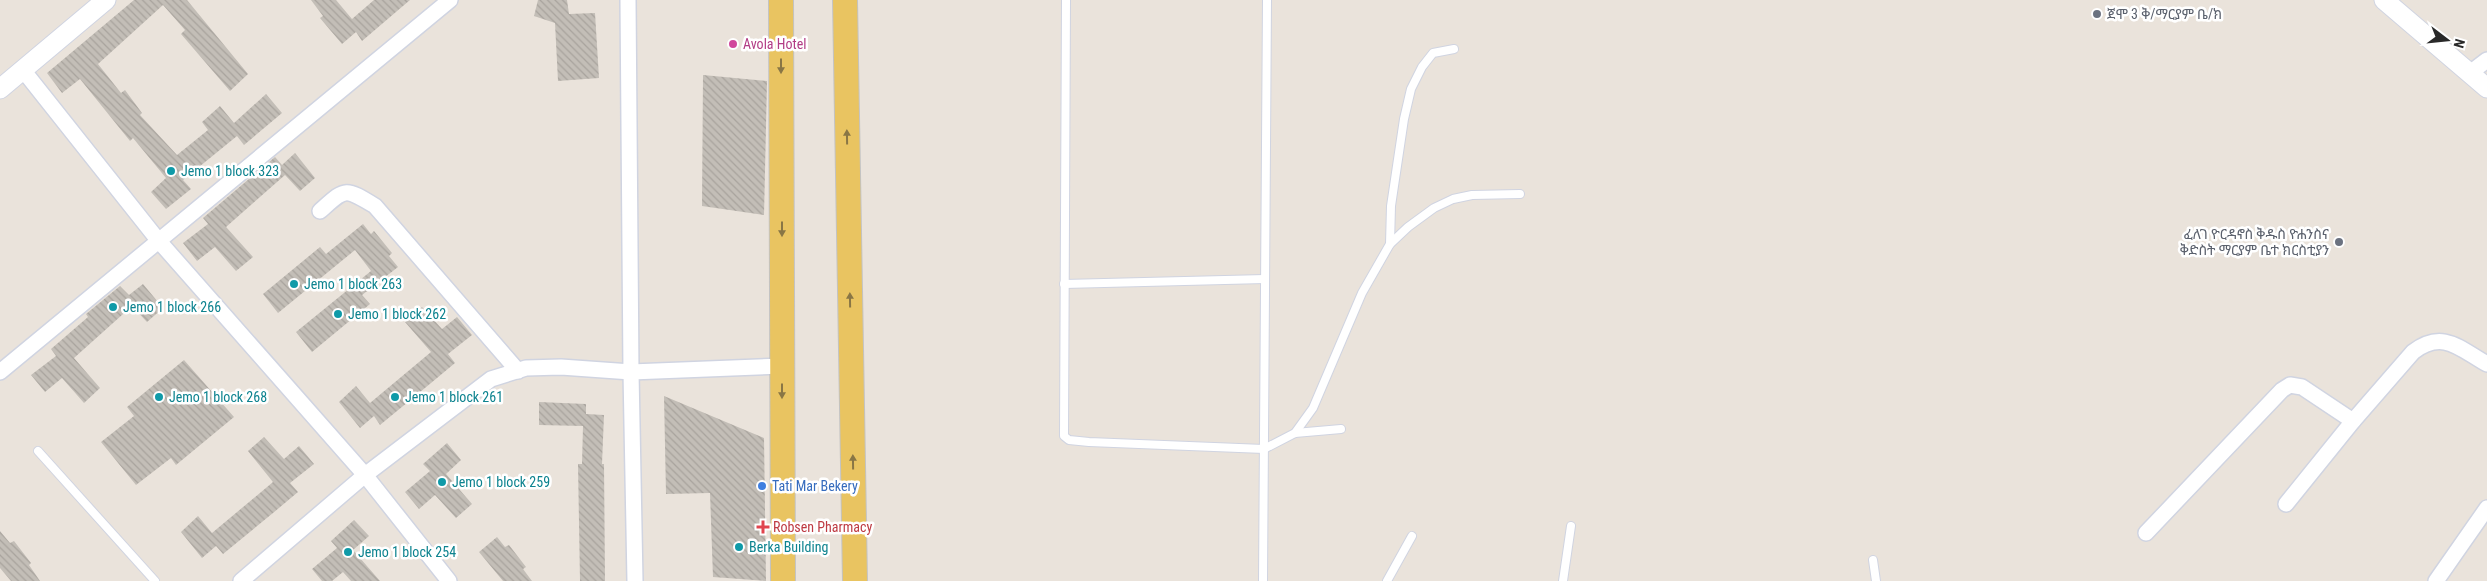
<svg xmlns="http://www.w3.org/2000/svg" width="2487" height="581" font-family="'Roboto Condensed','Noto Sans Ethiopic',sans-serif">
	<defs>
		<pattern id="building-back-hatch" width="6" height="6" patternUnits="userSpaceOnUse" patternTransform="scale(1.25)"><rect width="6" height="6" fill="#c3beb7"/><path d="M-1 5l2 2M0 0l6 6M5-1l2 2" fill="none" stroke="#a8a39d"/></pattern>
	</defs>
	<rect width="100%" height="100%" fill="#eae3db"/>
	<g fill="url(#building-back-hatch)">
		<path d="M 134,0 L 187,0 L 248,74 L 230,91 L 181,34 L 185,30 L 163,5 L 98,64 L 121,93 L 125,90 L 142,113 L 140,115 L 177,155 L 208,130 L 202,122 L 220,106 L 234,123 L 266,94 L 282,113 L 244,145 L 237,136 L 183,180 L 191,189 L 166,209 L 151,192 L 166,178 L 133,138 L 130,141 L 80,79 L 62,93 L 47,73 Z"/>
		<path d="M 311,0 L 336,0 L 352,19 L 374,0 L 410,0 L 362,41 L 356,32 L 342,44 L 320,18 L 323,16 Z"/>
		<path d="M 538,0 L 567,0 L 569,14 L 595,13 L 599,78 L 558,81 L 555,23 L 534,16 Z"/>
		<path d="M 703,75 L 767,81 L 764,215 L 702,206 Z"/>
		<path d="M 295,153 L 315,178 L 300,191 L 285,175 L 226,227 L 253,257 L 236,271 L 215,247 L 197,261 L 183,243 L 208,224 L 203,218 L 275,157 L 282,165 Z"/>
		<path d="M 363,224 L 371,234 L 374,231 L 392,253 L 389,256 L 398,267 L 362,295 L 370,304 L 312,352 L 296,332 L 371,271 L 355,250 L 278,313 L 263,294 L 320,247 L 326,254 Z"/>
		<path d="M 143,284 L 163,308 L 147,322 L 132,306 L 74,358 L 100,388 L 84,403 L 62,378 L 45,392 L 31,375 L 56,356 L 51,349 L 88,317 L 86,314 L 120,286 L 129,295 Z"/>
		<path d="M 422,307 L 442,329 L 457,317 L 472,335 L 448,354 L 455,363 L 431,383 L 380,425 L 374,416 L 360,428 L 339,402 L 356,386 L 370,403 L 431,352 L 405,322 Z"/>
		<path d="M 184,360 L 234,417 L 176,465 L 171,458 L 136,485 L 101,442 L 134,416 L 127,407 Z"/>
		<path d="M 664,396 L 764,438 L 766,581 L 713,577 L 710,493 L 666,494 Z"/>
		<path d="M 539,402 L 586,404 L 586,414 L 604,415 L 602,464 L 604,464 L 605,581 L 580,581 L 578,464 L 582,464 L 583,426 L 539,425 Z"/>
		<path d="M 264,437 L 284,459 L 299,446 L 314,464 L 290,483 L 298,492 L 273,513 L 223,554 L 216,546 L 202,558 L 181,532 L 198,516 L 212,533 L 273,482 L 248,451 Z"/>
		<path d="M 447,443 L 461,460 L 446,474 L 472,504 L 456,518 L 435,495 L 419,509 L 405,492 L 430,471 L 423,464 Z"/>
		<path d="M 354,520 L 369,536 L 353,550 L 380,581 L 351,581 L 343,572 L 332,581 L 322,581 L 312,569 L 337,548 L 331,541 Z"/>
		<path d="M 0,531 L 10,543 L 14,541 L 31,563 L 29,565 L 40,581 L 11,581 L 0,568 Z"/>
		<path d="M 497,537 L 505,547 L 509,545 L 526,567 L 523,569 L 532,581 L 503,581 L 479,552 Z"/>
	</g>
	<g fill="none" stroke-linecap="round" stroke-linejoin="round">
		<g stroke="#d0d4e1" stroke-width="10">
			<g id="service">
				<path d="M 1066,0 L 1064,436 L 1069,440 L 1089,442 L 1264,449 L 1295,433 L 1341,429"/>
				<path d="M 1390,244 L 1391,206 L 1404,119 L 1411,89 L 1422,67 L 1433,53 L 1454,49"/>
				<path d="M 1064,284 L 1265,279"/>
				<path d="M 1295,433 L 1313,408 L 1362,293 L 1390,244 L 1408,227 L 1434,208 L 1453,199 L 1472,195 L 1520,194"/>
				<path d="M 38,451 L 155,581"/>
				<path d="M 1873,560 L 1876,581"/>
				<path d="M 1263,581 L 1267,0"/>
				<path d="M 1387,581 L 1412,536"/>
				<path d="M 1563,581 L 1571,526"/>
			</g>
		</g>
		<g stroke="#d0d4e1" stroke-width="18">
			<g id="minor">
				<path d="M 23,70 L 158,240 L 365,475 L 449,581"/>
				<path d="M 2470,73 L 2487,60"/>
				<path d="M 320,211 C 346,188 344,187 375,206 L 518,371"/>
				<path d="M 0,372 L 450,0"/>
				<path d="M 2286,504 L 2353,421 L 2413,352 C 2443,329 2460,349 2487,364"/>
				<path d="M 2146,533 L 2282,390 L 2290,385 L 2302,387 L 2353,421"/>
				<path d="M 241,581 L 365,475 L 491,379 L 526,368 L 561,367 L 631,372 L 628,0"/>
				<path d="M 635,581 L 631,372 L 782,366"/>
				<path d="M 2436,581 L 2487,508"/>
			</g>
		</g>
		<g stroke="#d0d4e1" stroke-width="21">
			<g id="tertiary">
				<path d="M 2384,0 L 2487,88"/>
				<path d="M 0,89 L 106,0"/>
			</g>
		</g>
		<g stroke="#c3c3c3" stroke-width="26">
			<g id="primary">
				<path d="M 781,0 L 783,581"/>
				<path d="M 845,0 L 855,581"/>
			</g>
		</g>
		<use href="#service" stroke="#fff" stroke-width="8"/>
		<use href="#minor" stroke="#fff" stroke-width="15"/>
		<use href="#tertiary" stroke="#fff" stroke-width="19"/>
		<use href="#primary" stroke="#e9c461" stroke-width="24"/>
	</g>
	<defs><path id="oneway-solid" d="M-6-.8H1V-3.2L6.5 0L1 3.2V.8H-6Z" transform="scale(1.25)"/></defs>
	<g fill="#897645">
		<use href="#oneway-solid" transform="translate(781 66) rotate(90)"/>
		<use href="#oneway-solid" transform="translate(847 137) rotate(-91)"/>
		<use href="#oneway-solid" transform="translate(782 229) rotate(90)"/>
		<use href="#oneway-solid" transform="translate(850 300) rotate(-91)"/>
		<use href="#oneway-solid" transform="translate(782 391) rotate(90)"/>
		<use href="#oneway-solid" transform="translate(853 462) rotate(-91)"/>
	</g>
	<g fill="#6b7280" stroke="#fff" stroke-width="2">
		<circle cx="2097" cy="14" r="5"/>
		<circle cx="2339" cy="242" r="5"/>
	</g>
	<circle fill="#d1479c" stroke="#fff" stroke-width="2" cx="733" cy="44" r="5"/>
	<g fill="#0f9aa8" stroke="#fff" stroke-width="2">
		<circle cx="171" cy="171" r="5"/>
		<circle cx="294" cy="284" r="5"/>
		<circle cx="113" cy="307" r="5"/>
		<circle cx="338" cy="314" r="5"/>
		<circle cx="159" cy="397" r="5"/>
		<circle cx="395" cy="397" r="5"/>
		<circle cx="442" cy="482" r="5"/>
		<circle cx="739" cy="547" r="5"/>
		<circle cx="348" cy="552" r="5"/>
	</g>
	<circle fill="#3f7fe0" stroke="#fff" stroke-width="2" cx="762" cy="486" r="5"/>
	<path fill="#e0444e" stroke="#fff" stroke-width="2" d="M760.5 519.5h5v5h5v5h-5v5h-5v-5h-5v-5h5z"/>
	<g text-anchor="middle" stroke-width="5" stroke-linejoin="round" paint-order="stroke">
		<g font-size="14" fill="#5b616d" stroke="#fff" text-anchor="start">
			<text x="2107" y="19">ጀሞ 3 ቅ/ማርያም ቤ/ክ</text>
			<text x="2329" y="239" text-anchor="end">ፈለገ ዮርዳኖስ ቅዱስ ዮሐንስና<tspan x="2329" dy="16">ቅድስት ማርያም ቤተ ክርስቲያን</tspan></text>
		</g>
		<g font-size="14" fill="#b23c85" stroke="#fff" text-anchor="start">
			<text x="743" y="49">Avola Hotel</text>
		</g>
		<g font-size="14" fill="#0d838f" stroke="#fff" text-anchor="start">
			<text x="181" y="176">Jemo 1 block 323</text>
			<text x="304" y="289">Jemo 1 block 263</text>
			<text x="123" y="312">Jemo 1 block 266</text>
			<text x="348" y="319">Jemo 1 block 262</text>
			<text x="169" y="402">Jemo 1 block 268</text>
			<text x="405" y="402">Jemo 1 block 261</text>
			<text x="452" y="487">Jemo 1 block 259</text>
			<text x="749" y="552">Berka Building</text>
			<text x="358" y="557">Jemo 1 block 254</text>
		</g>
		<g font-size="14" fill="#366cbe" stroke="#fff" text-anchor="start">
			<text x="772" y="491">Tati Mar Bekery</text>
		</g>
		<g font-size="14" fill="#be3a42" stroke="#fff" text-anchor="start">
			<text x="773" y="532">Robsen Pharmacy</text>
		</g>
	</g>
	<g transform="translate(2447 40) rotate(106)" stroke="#ffffff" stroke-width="4" paint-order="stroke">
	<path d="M0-4L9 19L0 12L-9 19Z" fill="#292929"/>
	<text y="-8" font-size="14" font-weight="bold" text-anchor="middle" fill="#292929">N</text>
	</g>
</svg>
